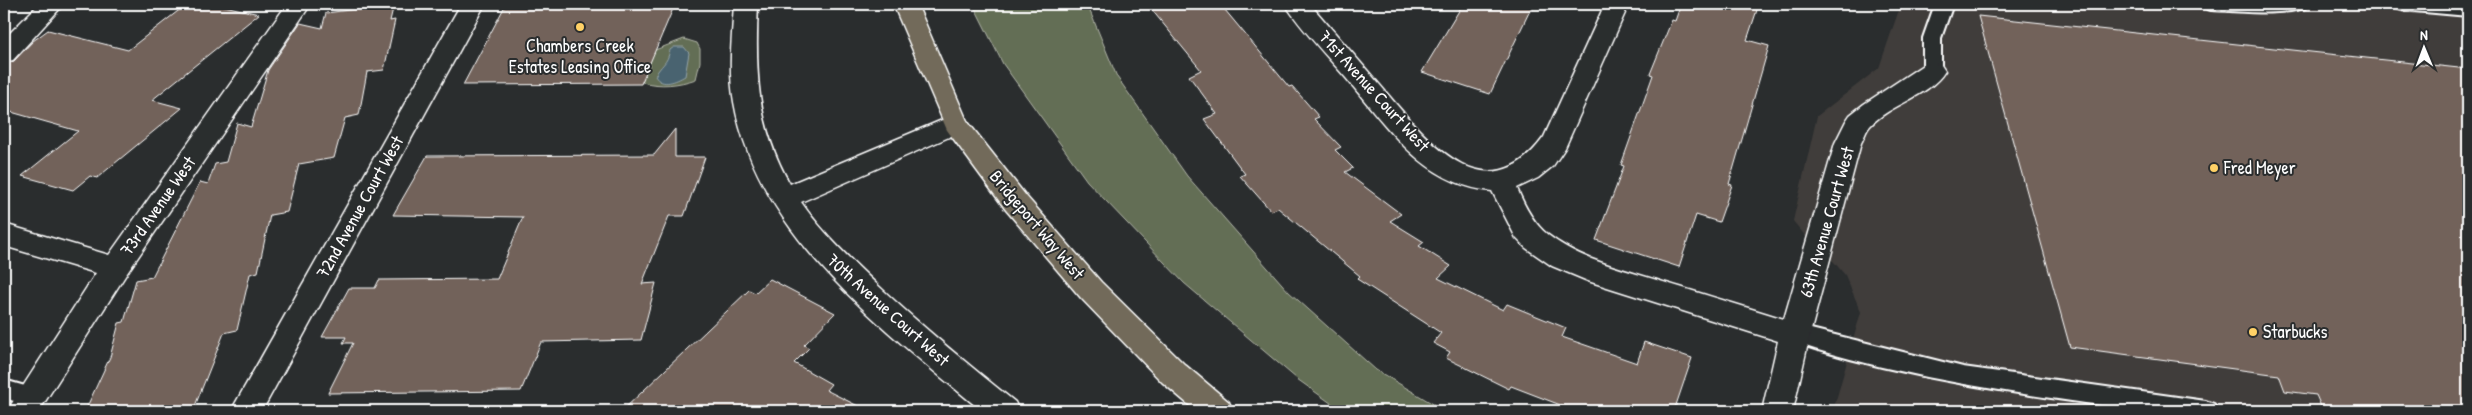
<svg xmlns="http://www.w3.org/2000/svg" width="2472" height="415" font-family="'Patrick Hand',sans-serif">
	<rect width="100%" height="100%" fill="#2a2d2e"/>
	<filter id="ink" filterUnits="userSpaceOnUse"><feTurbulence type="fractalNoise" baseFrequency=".02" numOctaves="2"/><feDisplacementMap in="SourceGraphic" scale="10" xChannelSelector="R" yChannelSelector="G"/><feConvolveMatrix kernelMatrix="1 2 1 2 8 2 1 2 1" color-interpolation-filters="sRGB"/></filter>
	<g filter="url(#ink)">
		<path fill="#403d3b" d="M 1901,4 L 2468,4 L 2468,411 L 1833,411 L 1861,312 L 1845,275 L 1834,262 L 1812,244 L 1793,221 L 1817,116 L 1879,68 Z"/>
		<g fill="#646e54" stroke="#b2b6aa">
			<path d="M 973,4 L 1087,4 L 1117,77 L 1187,176 L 1289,292 L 1376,370 L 1445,411 L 1342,411 L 1297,379 L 1184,283 L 1087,181 L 1003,64 Z"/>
			<path d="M 684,39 L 697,43 L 700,49 L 700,62 L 696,79 C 678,85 661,87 642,82 L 655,50 Z"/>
		</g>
		<path fill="#4a646f" stroke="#92a2a9" d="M 674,47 L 684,47 L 689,53 L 685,76 C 676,81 662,88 655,76 C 661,64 667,65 670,50 Z"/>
		<g fill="#72625a" stroke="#fff">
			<path d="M 187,4 L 216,4 L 259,14 L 152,100 L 182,108 L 97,178 L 90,176 L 73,190 L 22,176 L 78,131 L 4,110 L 4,64 L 14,61 L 33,41 L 48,30 L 128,50 Z"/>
			<path d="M 394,4 L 390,21 L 395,20 L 384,70 L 367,72 L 359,115 L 345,118 L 334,158 L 299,164 L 287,212 L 270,215 L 258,272 L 250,274 L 237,330 L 224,333 L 193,411 L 85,411 L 110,357 L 119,323 L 124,322 L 136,280 L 152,277 L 200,182 L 208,184 L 215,164 L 226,162 L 237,123 L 251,127 L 268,70 L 300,23 L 322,28 L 326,13 Z"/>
			<path d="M 506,4 L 675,4 L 641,84 L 463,85 Z"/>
			<path d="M 1147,4 L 1220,4 L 1289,87 L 1292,86 L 1319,117 L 1314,119 L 1341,147 L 1335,150 L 1353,168 L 1345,172 L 1401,214 L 1390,221 L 1424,242 L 1419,246 L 1451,266 L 1438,278 L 1503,310 L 1507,304 L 1566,328 L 1562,337 L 1637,363 L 1644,342 L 1692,358 L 1674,411 L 1576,411 L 1511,386 L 1509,389 L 1446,358 L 1450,352 L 1433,343 L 1441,333 L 1357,279 L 1360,276 L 1278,208 L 1271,211 L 1240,176 L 1245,174 L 1204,119 L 1217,114 L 1189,76 L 1201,70 Z"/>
			<path d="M 1463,4 L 1533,4 L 1490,94 L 1422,72 Z"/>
			<path d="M 1681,4 L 1759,4 L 1747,40 L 1769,46 L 1729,184 L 1732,185 L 1719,222 L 1696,215 L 1679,267 L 1596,240 L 1624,166 L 1621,165 L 1653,75 L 1650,74 L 1672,20 L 1675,21 Z"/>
			<path d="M 1978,16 L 2468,69 L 2468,411 L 2323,411 L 2316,395 L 2285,391 L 2279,375 L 2070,347 Z"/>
			<path d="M 675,129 L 675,157 L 705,157 L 684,216 L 669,216 L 642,284 L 656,283 L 641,340 L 541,342 L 521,391 L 328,393 L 353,343 L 343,343 L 346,337 L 322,337 L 349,288 L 375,288 L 379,280 L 497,279 L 523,217 L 393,215 L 427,156 L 654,155 Z"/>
			<path d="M 770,279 L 835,313 L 804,345 L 809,348 L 794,363 L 831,384 L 826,390 L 868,411 L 622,411 L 749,290 L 755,293 Z"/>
		</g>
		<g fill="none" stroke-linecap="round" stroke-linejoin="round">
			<g stroke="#fff" stroke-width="4">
				<g id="service">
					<path d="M 1935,4 L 1953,4 L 1941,38 L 1941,71 L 1938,75 L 1932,77 L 1926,75 L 1923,71 L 1923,38 Z"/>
					<path d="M 2202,4 L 2308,4 L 2305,8 C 2275,16 2242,11 2211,10 L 2205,8 Z"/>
					<path d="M 2393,4 L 2468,4 L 2468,16 L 2402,10 L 2396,8 Z"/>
					<path d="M 1795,325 L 1963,367 L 2206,401 L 2214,404 L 2217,411 C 2161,415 2106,406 2051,398 C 1962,385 1873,369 1787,340 L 1784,334 L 1787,328 Z"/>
					<path d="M 4,380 L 39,390 L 42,397 L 39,404 L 31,406 L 4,398 Z"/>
				</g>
			</g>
			<g stroke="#fff" stroke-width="3">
				<g id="minor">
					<path d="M 39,4 L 64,4 L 13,60 L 4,62 L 4,39 Z"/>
					<path d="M 287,4 L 311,4 L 125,276 L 39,411 L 7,411 L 96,273 L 4,246 L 4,224 L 109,255 Z"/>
					<path d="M 461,4 L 485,4 L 262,411 L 231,411 Z"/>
					<path d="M 734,4 L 758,4 C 755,71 756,124 790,184 L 947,118 L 956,115 L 965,118 L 969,124 L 965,130 L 801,202 C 824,235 854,263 884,291 C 926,330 970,366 1015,402 L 1019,411 L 982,411 L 977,407 C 880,326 757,233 734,102 C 728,70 732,37 734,4 Z"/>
					<path d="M 1285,4 L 1310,4 C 1333,31 1356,57 1379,84 C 1422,134 1484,220 1544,137 L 1605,4 L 1629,4 L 1565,148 L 1553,166 L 1538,178 L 1517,188 C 1524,205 1533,223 1548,235 C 1580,260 1622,269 1660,281 C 1702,294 1743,306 1784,319 L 1835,143 L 1846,121 L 1850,115 L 1864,104 L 1923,65 L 1932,63 L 1941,65 L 1945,71 C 1929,97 1890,104 1870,126 C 1866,130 1864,138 1861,143 L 1810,334 L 1793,411 L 1762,411 L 1778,341 L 1588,281 L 1552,266 L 1526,248 L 1516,238 L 1492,191 C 1423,185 1386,125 1346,78 C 1325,54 1302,30 1285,4 Z"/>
				</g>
			</g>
			<g stroke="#fff" stroke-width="3">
				<path id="primary" d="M 893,4 L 917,4 L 967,121 L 1026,196 L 1101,282 L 1184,364 L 1229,402 L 1233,411 L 1196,411 L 1162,382 L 1081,298 L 1006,210 L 947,130 Z"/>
			</g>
			<use href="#service" fill="#2a2d2e" fill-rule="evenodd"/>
			<use href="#minor" fill="#2a2d2e" fill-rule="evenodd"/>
			<use href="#primary" fill="#726b5a" fill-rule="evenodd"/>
		</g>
	</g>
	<g fill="#ffd166" stroke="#2a2d2e" stroke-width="2">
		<circle cx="580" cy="27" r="5"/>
		<circle cx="2214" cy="168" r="5"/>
		<circle cx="2253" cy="332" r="5"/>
	</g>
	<g text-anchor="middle" stroke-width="4" stroke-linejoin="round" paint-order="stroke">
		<g font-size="18" fill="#fff" stroke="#2a2d2e" text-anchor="start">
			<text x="580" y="52" text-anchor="middle">Chambers Creek<tspan x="580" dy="21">Estates Leasing Office</tspan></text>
			<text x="2224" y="174">Fred Meyer</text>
			<text x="2263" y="338">Starbucks</text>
		</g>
		<g font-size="18" fill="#fff" stroke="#2a2d2e">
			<text transform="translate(1374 91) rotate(48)" y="6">71st Avenue Court West</text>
			<text transform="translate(158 206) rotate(-55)" y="6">73rd Avenue West</text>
			<text transform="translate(360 207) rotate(-61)" y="6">72nd Avenue Court West</text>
			<text transform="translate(1827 222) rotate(-74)" y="6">63th Avenue Court West</text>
			<text transform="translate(1037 225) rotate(50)" y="6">Bridgeport Way West</text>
			<text transform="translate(888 310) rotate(42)" y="6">70th Avenue Court West</text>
		</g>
	</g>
	<rect width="2472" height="415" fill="none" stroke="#2a2d2e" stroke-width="20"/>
	<rect x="10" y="10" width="2452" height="395" fill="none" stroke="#fff" stroke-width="2" filter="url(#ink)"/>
	<g transform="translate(2424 48) rotate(359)" stroke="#2a2d2e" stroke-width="4" paint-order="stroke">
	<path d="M0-4L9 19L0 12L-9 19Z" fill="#ffffff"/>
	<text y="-8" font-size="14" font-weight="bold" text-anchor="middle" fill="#ffffff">N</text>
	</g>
</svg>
